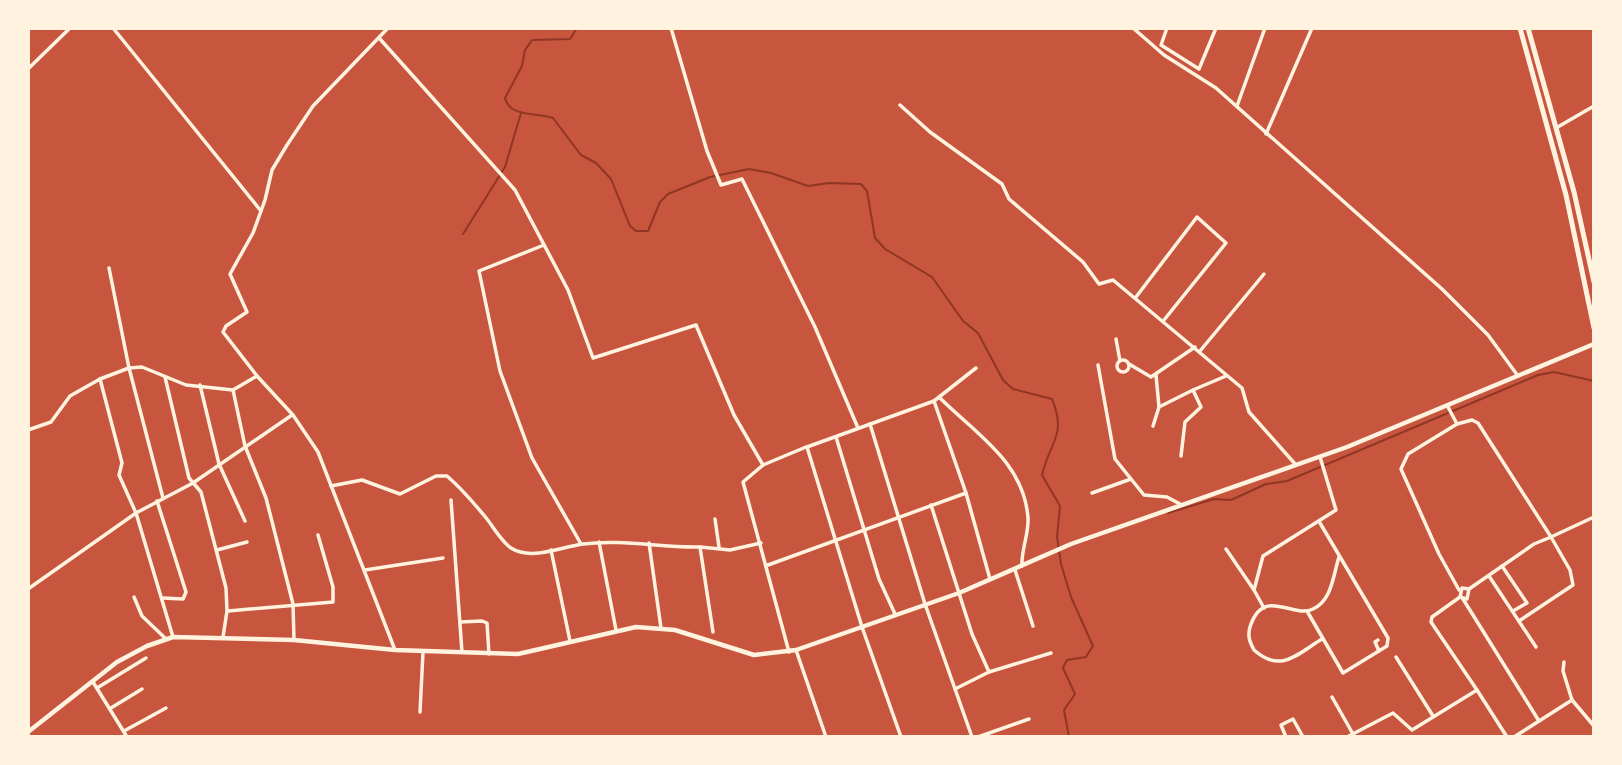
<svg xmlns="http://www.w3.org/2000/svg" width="1622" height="765" font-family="Figtree,sans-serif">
	<rect width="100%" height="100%" fill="#c8553d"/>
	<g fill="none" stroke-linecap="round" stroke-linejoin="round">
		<g stroke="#8f3625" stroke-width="2">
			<path d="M 577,28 L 570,39 L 532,40 L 525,50 L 522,66 L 505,98 C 510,118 537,112 553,118 L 581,155 L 596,163 L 611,179 L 630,226 L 636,231 L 648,231 L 660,202 L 668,194 L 710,177 L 749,169 L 771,173 L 808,186 L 829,183 L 861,184 L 867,191 L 875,238 L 885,249 L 932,277 L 963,321 L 978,333 L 1003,380 L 1013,389 L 1052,399 C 1067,436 1050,441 1042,475 L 1060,506 L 1057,537 L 1061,564 L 1071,597 L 1093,646 L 1086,657 L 1067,660 L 1063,668 L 1075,694 L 1064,710 L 1069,737"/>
			<path d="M 463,234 L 505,167 L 521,113"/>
			<path d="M 1168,513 L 1214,499 L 1231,500 L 1266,484 L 1287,481 L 1538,375 L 1554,372 L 1594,381"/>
		</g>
		<g stroke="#fff3e0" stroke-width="3.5">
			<path d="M 113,28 L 261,211"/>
			<path d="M 388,28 L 313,106 L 287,145 L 272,170 L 265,200 L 253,233 L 230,274 L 247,312 L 226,326 L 223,332 L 257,376 L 293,415 L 318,452 L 395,650"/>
			<path d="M 671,28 L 707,151 L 721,185 L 742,179 L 815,327 L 858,428"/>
			<path d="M 1133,28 L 1164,55 L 1216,88 L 1442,289 L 1488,335 L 1518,376"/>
			<path d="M 1167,28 L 1161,45 L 1199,69 L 1216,28"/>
			<path d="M 380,39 L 515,190 L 568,290 L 593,358 L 696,325 L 734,415 L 763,465"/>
			<path d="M 28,69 L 70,28"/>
			<path d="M 900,105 L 930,132 L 1002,184 L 1009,199 L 1083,262 L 1099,284 L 1113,280 L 1242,388 L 1249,412 L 1296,465"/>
			<path d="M 1237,106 L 1265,28"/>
			<path d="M 1556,128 L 1594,106"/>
			<path d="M 1266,134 L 1312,28"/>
			<path d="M 544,245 L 479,271 L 500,371 L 532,458 L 581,544"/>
			<path d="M 109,268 L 129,368 L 163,498"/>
			<path d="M 1136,297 L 1197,217 L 1226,243 L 1164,320"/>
			<path d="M 1116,339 L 1120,361"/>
			<path d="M 1200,351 L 1264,274"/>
			<circle cx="1123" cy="366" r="6"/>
			<path d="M 1129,364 L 1151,377 L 1195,347"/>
			<path d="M 1098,365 L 1115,459 L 1131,479"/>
			<path d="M 165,377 L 189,478 L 201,492 L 226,588 L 227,611 L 223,637"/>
			<path d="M 200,385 L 219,464 L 245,521"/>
			<path d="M 233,390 L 245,446 L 266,498 L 293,604 L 294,640"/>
			<path d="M 1193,390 L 1226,376"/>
			<path d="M 940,398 C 976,434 1024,462 1028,518 C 1029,534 1021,550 1022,566"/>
			<path d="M 934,401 L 966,493 L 990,579"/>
			<path d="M 1159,407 L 1193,390 L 1201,407 L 1185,422 L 1181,456"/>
			<path d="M 1448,407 L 1457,424 L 1408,454 L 1401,469 L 1439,554 L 1459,590"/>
			<path d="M 870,424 L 925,604 L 972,737"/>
			<path d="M 1457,424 L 1472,420 L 1478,423 L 1551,537 L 1534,544 L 1469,589"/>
			<path d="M 1153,426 L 1159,407 L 1156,375"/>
			<path d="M 28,430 L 51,422 L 70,396 L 100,379"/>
			<path d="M 836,437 L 879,579 L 895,614"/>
			<path d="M 331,486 L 362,480 L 400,494 L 436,476 L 447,476 C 462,489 474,503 487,519 C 494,528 501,541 511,548 C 531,561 561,547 583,544 C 623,539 661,548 700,547"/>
			<path d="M 1092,493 L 1131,479 L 1144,495 L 1167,497 L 1180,504"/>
			<path d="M 451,500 L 462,652"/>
			<path d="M 157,501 L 186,592 L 183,599 L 163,598"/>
			<path d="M 931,505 L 972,634 L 989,672 L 955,689"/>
			<path d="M 715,519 L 719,547"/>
			<path d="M 599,542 L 616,630"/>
			<path d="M 649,543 L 661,628"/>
			<path d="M 1226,549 L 1254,590"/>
			<path d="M 217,550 L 247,542"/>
			<path d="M 551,550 L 570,641"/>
			<path d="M 768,565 L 966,493"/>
			<path d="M 1502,566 L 1527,603 L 1513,611"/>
			<path d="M 365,570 L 443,558"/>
			<path d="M 1015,570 L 1033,626"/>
			<path d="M 1489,576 L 1536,647"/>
			<path d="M 28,589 L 136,513 L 193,483 L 292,415"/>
			<path d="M 134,597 L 142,616 L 165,638"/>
			<path d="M 1463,599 L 1539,721"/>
			<path d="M 1264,608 L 1254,590 L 1263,556 L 1336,510 L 1320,457"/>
			<path d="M 228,611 L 333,602 L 333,587 L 318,535"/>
			<path d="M 1307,611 L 1343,673 L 1387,646 L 1388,638 L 1320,523"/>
			<path d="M 1519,621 L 1573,585 L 1570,570 L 1551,537 L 1594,517"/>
			<path d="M 460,622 L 482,621 L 487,623 L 489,654"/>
			<path d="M 713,632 L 700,547 L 730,550 L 761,543"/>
			<path d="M 173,637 L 136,513 L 119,475 L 122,463 L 100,379 L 129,368 L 142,367 L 186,385 L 233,390 L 257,376"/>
			<path d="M 1322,639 C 1297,654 1281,674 1254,650 C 1249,641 1247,634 1251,624 C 1265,587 1293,619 1313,609 C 1332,600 1333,576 1339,557"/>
			<path d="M 1378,640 L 1375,642 L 1379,651"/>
			<path d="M 796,650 L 826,737"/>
			<path d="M 789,652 L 743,482 L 763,465 L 806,447"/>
			<path d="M 1396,657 L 1433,716"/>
			<path d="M 1564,662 L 1563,671 L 1572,700"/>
			<path d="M 989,672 L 1051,653"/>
			<path d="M 93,682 L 127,737"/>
			<path d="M 97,688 L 146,658"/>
			<path d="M 1477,690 L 1507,737"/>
			<path d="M 1332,697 L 1353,734"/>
			<path d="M 111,708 L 142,689"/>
			<path d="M 420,712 L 423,652"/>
			<path d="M 124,731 L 166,708"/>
			<path d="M 901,737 L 862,627 L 807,447 L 934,401 L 976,368"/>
			<path d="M 978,737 L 1029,719"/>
			<path d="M 1286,737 L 1281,725 L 1293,719 L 1303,737"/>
			<path d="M 1347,737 L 1393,713 L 1412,730 L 1477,690 L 1431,622 L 1432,617 L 1460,597 L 1467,599 L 1469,589 L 1462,588 L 1460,597"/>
			<path d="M 1514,737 L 1572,700 L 1594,726"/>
		</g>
		<path stroke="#fff3e0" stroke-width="4.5" d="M 28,732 L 117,662 L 147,646 L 173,637 L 294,640 L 395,650 L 518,654 L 636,627 L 675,630 L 754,655 L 796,650 L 959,593 L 1071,544 L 1347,447 L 1594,344"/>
		<g stroke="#fff3e0" stroke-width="5">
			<path d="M 1520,28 L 1566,195 L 1594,328"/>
			<path d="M 1528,28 L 1574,192 L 1594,282"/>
		</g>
	</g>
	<rect width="1622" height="765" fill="none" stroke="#fff3e0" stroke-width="60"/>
</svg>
